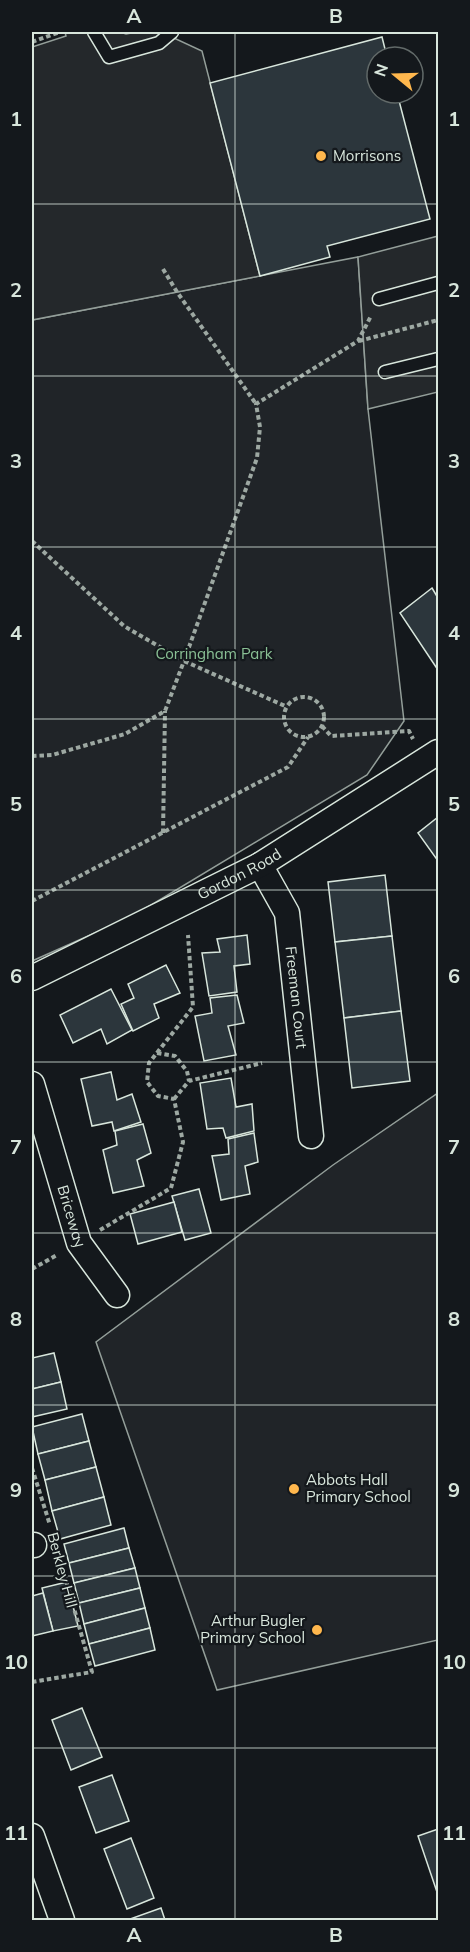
<svg xmlns="http://www.w3.org/2000/svg" width="470" height="1952" font-family="Mulish,sans-serif">
	<rect width="100%" height="100%" fill="#14181c"/>
	<g fill="#202428" stroke="#939e99" stroke-width="1.5">
		<path d="M 358,257 L 368,409 L 404,721 L 367,775 L 133,916 L 32,961 L 32,320 Z"/>
		<path d="M 438,1093 L 438,1640 L 217,1690 L 96,1342 L 333,1165 Z"/>
	</g>
	<g fill="#24282b" stroke="#939e99" stroke-width="1.5">
		<path d="M 65,32 L 120,32 L 126,34 L 137,32 L 161,32 L 202,51 L 260,276 L 32,320 L 32,47 L 66,36 Z"/>
		<path d="M 438,236 L 438,392 L 368,409 L 358,257 Z"/>
	</g>
	<g fill="#2c363c" stroke="#d8e6dc" stroke-width="1.5">
		<path d="M 382,37 L 387,57 L 377,57 L 377,93 L 397,93 L 430,219 L 327,246 L 330,257 L 260,276 L 210,83 Z"/>
		<path d="M 432,588 L 438,598 L 438,665 L 436,667 L 400,613 Z"/>
		<path d="M 438,817 L 438,861 L 418,833 Z"/>
		<path d="M 385,875 L 392,936 L 335,942 L 328,882 Z"/>
		<path d="M 247,935 L 250,964 L 234,966 L 237,992 L 209,996 L 202,953 L 220,952 L 217,939 Z"/>
		<path d="M 392,936 L 401,1011 L 344,1018 L 335,942 Z"/>
		<path d="M 166,965 L 180,993 L 154,1004 L 159,1018 L 133,1031 L 121,1004 L 134,998 L 128,984 Z"/>
		<path d="M 111,989 L 132,1030 L 107,1044 L 101,1029 L 73,1043 L 60,1015 Z"/>
		<path d="M 237,995 L 244,1023 L 228,1026 L 236,1055 L 204,1061 L 195,1016 L 212,1013 L 210,998 Z"/>
		<path d="M 401,1011 L 410,1081 L 352,1088 L 344,1018 Z"/>
		<path d="M 111,1072 L 117,1100 L 132,1094 L 141,1122 L 114,1131 L 112,1122 L 92,1126 L 81,1079 Z"/>
		<path d="M 231,1078 L 236,1107 L 252,1104 L 254,1131 L 226,1138 L 223,1128 L 207,1129 L 200,1083 Z"/>
		<path d="M 143,1124 L 151,1153 L 137,1160 L 144,1186 L 113,1193 L 103,1150 L 117,1145 L 115,1131 Z"/>
		<path d="M 254,1133 L 258,1162 L 245,1166 L 250,1194 L 221,1200 L 212,1156 L 229,1154 L 228,1139 Z"/>
		<path d="M 199,1189 L 211,1233 L 185,1240 L 172,1196 Z"/>
		<path d="M 174,1202 L 182,1232 L 138,1244 L 130,1214 Z"/>
		<path d="M 54,1353 L 61,1382 L 32,1389 L 32,1358 Z"/>
		<path d="M 61,1382 L 67,1409 L 32,1417 L 32,1389 Z"/>
		<path d="M 82,1414 L 89,1441 L 38,1454 L 32,1427 Z"/>
		<path d="M 89,1441 L 96,1467 L 45,1480 L 38,1454 Z"/>
		<path d="M 96,1467 L 104,1497 L 52,1511 L 45,1480 Z"/>
		<path d="M 104,1497 L 111,1525 L 60,1539 L 52,1511 Z"/>
		<path d="M 124,1528 L 129,1548 L 69,1563 L 64,1544 Z"/>
		<path d="M 129,1548 L 135,1568 L 74,1583 L 69,1563 Z"/>
		<path d="M 135,1568 L 140,1588 L 79,1603 L 74,1583 Z"/>
		<path d="M 67,1582 L 78,1626 L 53,1631 L 42,1588 Z"/>
		<path d="M 140,1588 L 145,1608 L 84,1624 L 79,1603 Z"/>
		<path d="M 43,1593 L 53,1631 L 32,1636 L 32,1596 Z"/>
		<path d="M 145,1608 L 150,1628 L 89,1644 L 84,1624 Z"/>
		<path d="M 150,1628 L 155,1650 L 95,1666 L 89,1644 Z"/>
		<path d="M 82,1708 L 102,1757 L 71,1770 L 52,1720 Z"/>
		<path d="M 112,1775 L 129,1821 L 96,1833 L 79,1787 Z"/>
		<path d="M 438,1829 L 438,1895 L 418,1836 Z"/>
		<path d="M 131,1838 L 154,1898 L 127,1909 L 104,1849 Z"/>
		<path d="M 161,1908 L 165,1920 L 131,1920 L 130,1919 Z"/>
	</g>
	<g fill="none" stroke-linecap="round" stroke-linejoin="round">
		<g stroke="#d8e6dc" stroke-width="15">
			<g id="lane">
				<path d="M 94,32 L 109,57 L 159,43 L 172,32"/>
				<path d="M 379,299 L 438,283"/>
				<path d="M 385,372 L 438,359"/>
			</g>
		</g>
		<g stroke="#d8e6dc" stroke-width="27">
			<g id="street">
				<path id="s1" d="M 260,865 L 287,913 L 311,1136"/>
				<path id="s2" d="M 32,978 L 260,865 L 438,752"/>
				<path id="s3" d="M 32,1084 L 79,1243 L 117,1295"/>
				<path d="M 32,1545 L 34,1545"/>
				<path d="M 32,1836 L 62,1920"/>
			</g>
		</g>
		<g stroke="#9da8a2" stroke-width="4" stroke-dasharray="4.5 3" stroke-linecap="butt">
			<path d="M 32,42 L 60,32"/>
			<path d="M 163,269 L 177,292 L 256,404"/>
			<path d="M 359,341 L 438,320"/>
			<path d="M 32,541 L 124,626 L 184,661 L 285,706"/>
			<circle cx="304" cy="717" r="20"/>
			<path d="M 322,726 L 331,736 L 409,731 L 413,739"/>
			<path d="M 32,756 L 52,755 L 125,734 L 165,711 L 184,661 L 257,458 L 260,427 L 256,404 L 358,341 L 371,316"/>
			<path d="M 163,833 L 165,711"/>
			<path d="M 32,901 L 288,767 L 308,737"/>
			<path d="M 157,1053 L 175,1056 L 187,1071 L 189,1081"/>
			<path d="M 174,1099 L 189,1081 L 262,1063"/>
			<path d="M 100,1230 L 171,1188 L 183,1142 L 174,1099 L 158,1096 L 147,1082 L 149,1063 L 193,1007 L 188,935"/>
			<path d="M 32,1269 L 57,1255"/>
			<path d="M 32,1468 L 50,1525"/>
			<path d="M 32,1682 L 92,1672 L 58,1552"/>
		</g>
		<use href="#lane" stroke="#14181c" stroke-width="12"/>
		<use href="#street" stroke="#14181c" stroke-width="24"/>
	</g>
	<path fill="none" stroke="#d8e6dc" stroke-width="1.5" stroke-opacity="0.55" d="M 235,32 L 235,1920M 32,204 L 438,204M 32,376 L 438,376M 32,547 L 438,547M 32,719 L 438,719M 32,890 L 438,890M 32,1062 L 438,1062M 32,1233 L 438,1233M 32,1405 L 438,1405M 32,1576 L 438,1576M 32,1748 L 438,1748"/>
	<g fill="#ffb74d" stroke="#14181c" stroke-width="2">
		<circle cx="321" cy="156" r="6"/>
		<circle cx="294" cy="1489" r="6"/>
		<circle cx="317" cy="1630" r="6"/>
	</g>
	<g text-anchor="middle" stroke-width="4.5" stroke-linejoin="round" paint-order="stroke">
		<g font-size="15" fill="#d8e6dc" stroke="#14181c" text-anchor="start">
			<text x="333" y="161">Morrisons</text>
			<text x="306" y="1485">Abbots Hall<tspan x="306" dy="17">Primary School</tspan></text>
			<text x="305" y="1626" text-anchor="end">Arthur Bugler<tspan x="305" dy="17">Primary School</tspan></text>
		</g>
		<g font-size="15" fill="#8ac095" stroke="#14181c">
			<text x="214" y="659">Corringham Park</text>
		</g>
		<g font-size="15" fill="#d8e6dc" stroke="#14181c">
			<text dy="5" stroke="none"><textPath href="#s2" startOffset="232">Gordon Road</textPath></text>
			<text dy="5" stroke="none"><textPath href="#s1" startOffset="140">Freeman Court</textPath></text>
			<text dy="5" stroke="none"><textPath href="#s3" startOffset="138">Briceway</textPath></text>
			<text transform="translate(62 1570) rotate(75)" y="5">Berkley Hill</text>
		</g>
	</g>
	<rect width="470" height="1952" fill="none" stroke="#14181c" stroke-width="66"/>
	<g transform="translate(395 75) rotate(289)"><circle r="28" fill="#14181c" stroke="#626a69" stroke-width="1.5"/>
	<path d="M0-4.5L10 22L0 15L-10 22Z" fill="#ffb74d"/>
	<text y="-9" font-size="16" font-weight="bold" text-anchor="middle" fill="#d8e6dc">N</text>
	</g>
	<rect x="33" y="33" width="404" height="1886" fill="none" stroke="#d8e6dc" stroke-width="2"/>
	<g font-size="20" text-anchor="middle" font-weight="bold" fill="#d8e6dc">
		<text x="134" y="23">A</text>
		<text x="336" y="23">B</text>
		<text x="16" y="126">1</text>
		<text x="454" y="126">1</text>
		<text x="16" y="297">2</text>
		<text x="454" y="297">2</text>
		<text x="16" y="468">3</text>
		<text x="454" y="468">3</text>
		<text x="16" y="640">4</text>
		<text x="454" y="640">4</text>
		<text x="16" y="811">5</text>
		<text x="454" y="811">5</text>
		<text x="16" y="983">6</text>
		<text x="454" y="983">6</text>
		<text x="16" y="1154">7</text>
		<text x="454" y="1154">7</text>
		<text x="16" y="1326">8</text>
		<text x="454" y="1326">8</text>
		<text x="16" y="1497">9</text>
		<text x="454" y="1497">9</text>
		<text x="16" y="1669">10</text>
		<text x="454" y="1669">10</text>
		<text x="16" y="1840">11</text>
		<text x="454" y="1840">11</text>
		<text x="134" y="1942">A</text>
		<text x="336" y="1942">B</text>
	</g>
</svg>
